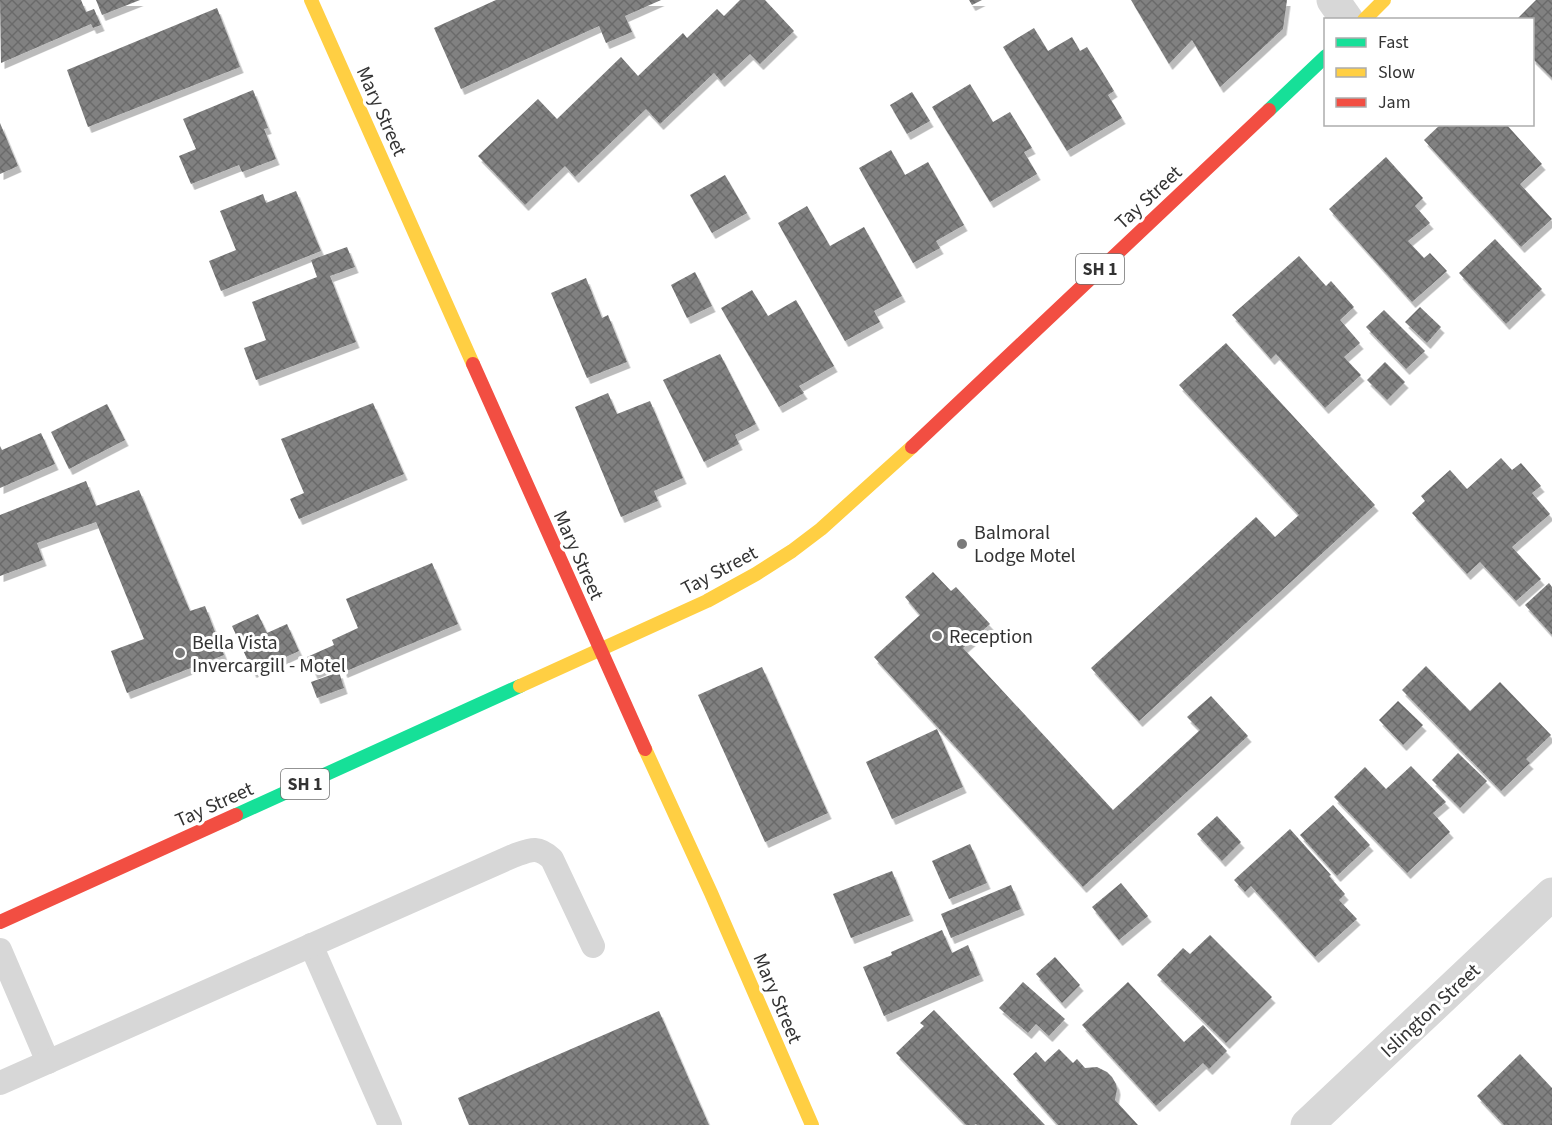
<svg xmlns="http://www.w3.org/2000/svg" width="1552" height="1125" font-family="'Source Sans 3',sans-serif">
	<defs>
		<pattern id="building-cross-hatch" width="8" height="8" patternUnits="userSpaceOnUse" patternTransform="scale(1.5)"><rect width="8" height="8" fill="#818181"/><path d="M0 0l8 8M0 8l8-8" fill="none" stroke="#6a6a6a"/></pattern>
		<filter id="shadow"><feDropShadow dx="3.5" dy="6" stdDeviation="0" flood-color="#0004"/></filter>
	</defs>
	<rect width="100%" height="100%" fill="#fff"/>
	<g fill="url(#building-cross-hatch)" filter="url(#shadow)">
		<path d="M 0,0 L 81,0 L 86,12 L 94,9 L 101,25 L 93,28 L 91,24 L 1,63 Z"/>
		<path d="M 96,0 L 140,0 L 102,15 Z"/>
		<path d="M 496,0 L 661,0 L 625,16 L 632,32 L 606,43 L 599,26 L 461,89 L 434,28 Z"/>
		<path d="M 740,0 L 765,0 L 794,31 L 760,64 L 750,54 L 721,81 L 714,73 L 660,124 L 646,109 L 575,177 L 565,166 L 525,205 L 478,156 L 538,99 L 557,119 L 621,57 L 638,76 L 683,33 L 687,38 L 717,9 L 724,16 Z"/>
		<path d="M 969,0 L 982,0 L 972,5 Z"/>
		<path d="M 1131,0 L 1287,0 L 1283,29 L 1220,87 L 1192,40 L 1169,64 Z"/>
		<path d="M 1536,0 L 1552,0 L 1552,78 L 1532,58 L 1532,20 L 1516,20 Z"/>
		<path d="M 217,8 L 240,67 L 88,127 L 67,70 Z"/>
		<path d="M 1034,28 L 1048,51 L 1072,37 L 1080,51 L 1087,47 L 1114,91 L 1108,95 L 1122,118 L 1067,151 L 1003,47 Z"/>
		<path d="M 970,84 L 993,122 L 1010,112 L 1032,148 L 1024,152 L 1037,174 L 990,202 L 932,107 Z"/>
		<path d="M 253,90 L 268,128 L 264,129 L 276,159 L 242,172 L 239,165 L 191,184 L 179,156 L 196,149 L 183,119 Z"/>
		<path d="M 912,92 L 930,121 L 907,134 L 890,105 Z"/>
		<path d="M 0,123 L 18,166 L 0,174 Z"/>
		<path d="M 1441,124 L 1506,124 L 1542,164 L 1520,184 L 1552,219 L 1521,247 L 1424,140 Z"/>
		<path d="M 891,150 L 905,175 L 928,162 L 964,225 L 936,241 L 940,248 L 913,263 L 859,168 Z"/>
		<path d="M 1386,157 L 1423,198 L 1415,206 L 1430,223 L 1408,241 L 1424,258 L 1430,253 L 1447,271 L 1412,302 L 1329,209 Z"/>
		<path d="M 725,175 L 747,213 L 712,233 L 690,195 Z"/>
		<path d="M 296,191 L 321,251 L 221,291 L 209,261 L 236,250 L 220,211 L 263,194 L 266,203 Z"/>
		<path d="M 807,206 L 830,246 L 864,227 L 902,296 L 874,311 L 880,322 L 845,341 L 778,223 Z"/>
		<path d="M 1495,239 L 1542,289 L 1506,324 L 1459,273 Z"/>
		<path d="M 347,247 L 355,267 L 330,276 L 356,342 L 256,380 L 244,348 L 266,340 L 252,302 L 317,277 L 311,260 Z"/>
		<path d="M 1299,256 L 1326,286 L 1331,281 L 1354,307 L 1340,320 L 1360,343 L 1344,357 L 1361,375 L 1325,408 L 1276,354 L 1271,359 L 1232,315 Z"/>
		<path d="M 695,272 L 712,306 L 687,318 L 671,285 Z"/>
		<path d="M 586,278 L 602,318 L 608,315 L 627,362 L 587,378 L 551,293 Z"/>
		<path d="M 752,290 L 768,316 L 796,300 L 834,366 L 799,386 L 804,393 L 779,407 L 721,308 Z"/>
		<path d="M 1420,307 L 1441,327 L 1427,343 L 1405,322 Z"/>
		<path d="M 1384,310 L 1425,351 L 1406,369 L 1366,327 Z"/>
		<path d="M 1226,343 L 1375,505 L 1139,721 L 1091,668 L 1256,517 L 1275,537 L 1299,515 L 1179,385 Z"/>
		<path d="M 720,354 L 756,424 L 735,435 L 739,444 L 704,462 L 663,380 Z"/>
		<path d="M 1385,362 L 1405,382 L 1387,400 L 1367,380 Z"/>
		<path d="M 608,393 L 617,414 L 650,401 L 683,478 L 654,491 L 658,501 L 621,517 L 575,407 Z"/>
		<path d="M 373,403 L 404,474 L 299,519 L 290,499 L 304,493 L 281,439 Z"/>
		<path d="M 107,404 L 125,440 L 69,469 L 51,432 Z"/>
		<path d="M 41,433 L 55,464 L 0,488 L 0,446 L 2,450 Z"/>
		<path d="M 1501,458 L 1512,470 L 1521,463 L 1541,486 L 1532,493 L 1550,514 L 1512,547 L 1541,579 L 1516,601 L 1480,562 L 1467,574 L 1412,513 L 1425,501 L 1421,496 L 1450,470 L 1467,489 Z"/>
		<path d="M 86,481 L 96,506 L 139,490 L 190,611 L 205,606 L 224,655 L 127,693 L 111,651 L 144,639 L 96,522 L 37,543 L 43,560 L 0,576 L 0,515 Z"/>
		<path d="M 432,563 L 458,624 L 344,672 L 340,662 L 314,673 L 307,657 L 334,645 L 332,640 L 358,628 L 346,599 Z"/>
		<path d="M 933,572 L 951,591 L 956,587 L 990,624 L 963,648 L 1113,810 L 1200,730 L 1187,717 L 1211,696 L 1248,736 L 1083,887 L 874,657 L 920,615 L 905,597 Z"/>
		<path d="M 1549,583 L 1552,587 L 1552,635 L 1525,605 Z"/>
		<path d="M 258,614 L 267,633 L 287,624 L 299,651 L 253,672 L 232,626 Z"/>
		<path d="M 1426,666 L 1470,711 L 1500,682 L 1551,735 L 1526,759 L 1530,763 L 1501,791 L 1402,690 Z"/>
		<path d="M 762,667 L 828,813 L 765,842 L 698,695 Z"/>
		<path d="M 339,672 L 344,688 L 317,698 L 311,682 Z"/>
		<path d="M 1398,701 L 1423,725 L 1403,745 L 1379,720 Z"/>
		<path d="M 937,729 L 963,787 L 892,819 L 866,762 Z"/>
		<path d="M 1458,753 L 1487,781 L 1460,808 L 1432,780 Z"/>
		<path d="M 1411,766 L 1446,802 L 1433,813 L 1450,832 L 1407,873 L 1334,797 L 1365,767 L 1386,789 Z"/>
		<path d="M 1333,805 L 1370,845 L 1337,876 L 1300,835 Z"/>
		<path d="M 1217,816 L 1241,842 L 1222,861 L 1197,834 Z"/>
		<path d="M 1290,829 L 1331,875 L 1329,876 L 1345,894 L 1339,900 L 1357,919 L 1315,957 L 1251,886 L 1245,892 L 1234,880 Z"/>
		<path d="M 970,844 L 987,883 L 949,899 L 932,861 Z"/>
		<path d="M 892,871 L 910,915 L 851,938 L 833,894 Z"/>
		<path d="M 1121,883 L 1148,916 L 1119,940 L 1092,907 Z"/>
		<path d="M 1011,885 L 1021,909 L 951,938 L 941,914 Z"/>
		<path d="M 942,930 L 952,953 L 968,945 L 980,975 L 884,1016 L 863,967 L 892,955 L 891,952 Z"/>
		<path d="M 1210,935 L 1272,997 L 1226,1043 L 1157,975 L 1183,948 L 1190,954 Z"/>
		<path d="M 1055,957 L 1080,985 L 1062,1003 L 1036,974 Z"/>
		<path d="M 1023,982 L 1065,1019 L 1049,1036 L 1036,1024 L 1028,1033 L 999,1008 Z"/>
		<path d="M 1128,982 L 1184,1042 L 1203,1025 L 1227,1051 L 1209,1069 L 1203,1063 L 1156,1106 L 1082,1025 Z"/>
		<path d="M 934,1010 L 1045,1125 L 977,1125 L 976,1124 L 974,1125 L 966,1125 L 896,1053 L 924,1026 L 920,1023 Z"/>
		<path d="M 659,1011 L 709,1125 L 469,1125 L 458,1098 Z"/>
		<path d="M 1059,1049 L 1073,1063 L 1077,1059 L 1085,1068 L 1097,1067 L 1107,1072 L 1112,1077 L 1116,1084 L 1117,1089 L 1115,1100 L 1138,1125 L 1058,1125 L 1013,1074 L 1036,1052 L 1045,1062 Z"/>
		<path d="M 1520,1054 L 1552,1088 L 1552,1125 L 1504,1125 L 1477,1096 Z"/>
	</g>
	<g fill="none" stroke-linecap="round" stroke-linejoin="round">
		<g stroke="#d7d7d7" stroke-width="24">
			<path d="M 311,945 L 390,1125"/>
			<path d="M 0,950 L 48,1062"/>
			<path d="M 0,1083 L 513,856 C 530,850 537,845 552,859 L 593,946"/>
		</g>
		<g stroke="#d7d7d7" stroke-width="33">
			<path d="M 1333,0 L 1347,20"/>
			<path d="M 1307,1125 L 1552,894"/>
		</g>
		<g stroke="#16e098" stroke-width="14">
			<path d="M 1269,110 L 1326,56"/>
			<path d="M 236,815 L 520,686"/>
		</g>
		<g stroke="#ffcf43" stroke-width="14">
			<path d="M 311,0 L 473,364"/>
			<path d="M 1364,20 L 1384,0"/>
			<path d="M 520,686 L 707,601 L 756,574 L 792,551 L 821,529 L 912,447"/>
			<path d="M 645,749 L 711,893 L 812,1125"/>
		</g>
		<g stroke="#f24e42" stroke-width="14">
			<path d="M 473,364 L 645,749"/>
			<path d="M 912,447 L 1269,110"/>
			<path d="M 0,922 L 236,815"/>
		</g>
	</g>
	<g fill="#7a7a7a" stroke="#fff" stroke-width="2">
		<circle cx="962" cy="544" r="6"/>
		<circle cx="937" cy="636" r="6"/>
		<circle cx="180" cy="653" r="6"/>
	</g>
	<g text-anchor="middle" stroke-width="6" stroke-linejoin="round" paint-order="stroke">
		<g fill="#fff" stroke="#707070" stroke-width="1.5">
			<rect x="1076" y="254" width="48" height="30" rx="4.5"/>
			<rect x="281" y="769" width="48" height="30" rx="4.5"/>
		</g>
		<g font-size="18" font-weight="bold" fill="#333">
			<text x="1100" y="275">SH 1</text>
			<text x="305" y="790">SH 1</text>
		</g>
		<g font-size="20" fill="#333" stroke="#fff">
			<text transform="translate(382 111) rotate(66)" y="7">Mary Street</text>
			<text transform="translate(1148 197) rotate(-43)" y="7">Tay Street</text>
			<text transform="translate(579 555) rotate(66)" y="7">Mary Street</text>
			<text transform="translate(719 570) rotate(-28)" y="7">Tay Street</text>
			<text transform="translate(214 804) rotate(-24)" y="7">Tay Street</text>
			<text transform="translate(778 998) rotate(67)" y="7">Mary Street</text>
			<text transform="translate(1430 1010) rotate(-43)" y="7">Islington Street</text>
		</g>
		<g font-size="20" fill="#333" stroke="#fff" text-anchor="start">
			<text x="974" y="539">Balmoral<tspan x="974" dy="23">Lodge Motel</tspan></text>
			<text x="949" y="643">Reception</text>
			<text x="192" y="649">Bella Vista<tspan x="192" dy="23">Invercargill - Motel</tspan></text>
		</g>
	</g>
	<rect x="1324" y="18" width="210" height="108" fill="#ffffff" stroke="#adadad" stroke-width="1.5"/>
	<rect x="1336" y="38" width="30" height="9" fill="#16e098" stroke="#adadad" stroke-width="1.5"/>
	<text x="1378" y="48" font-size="18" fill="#333333">Fast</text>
	<rect x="1336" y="68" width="30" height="9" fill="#ffcf43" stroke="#adadad" stroke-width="1.5"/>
	<text x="1378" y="78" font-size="18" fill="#333333">Slow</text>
	<rect x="1336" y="98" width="30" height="9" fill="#f24e42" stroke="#adadad" stroke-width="1.5"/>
	<text x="1378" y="108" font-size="18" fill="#333333">Jam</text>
</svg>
